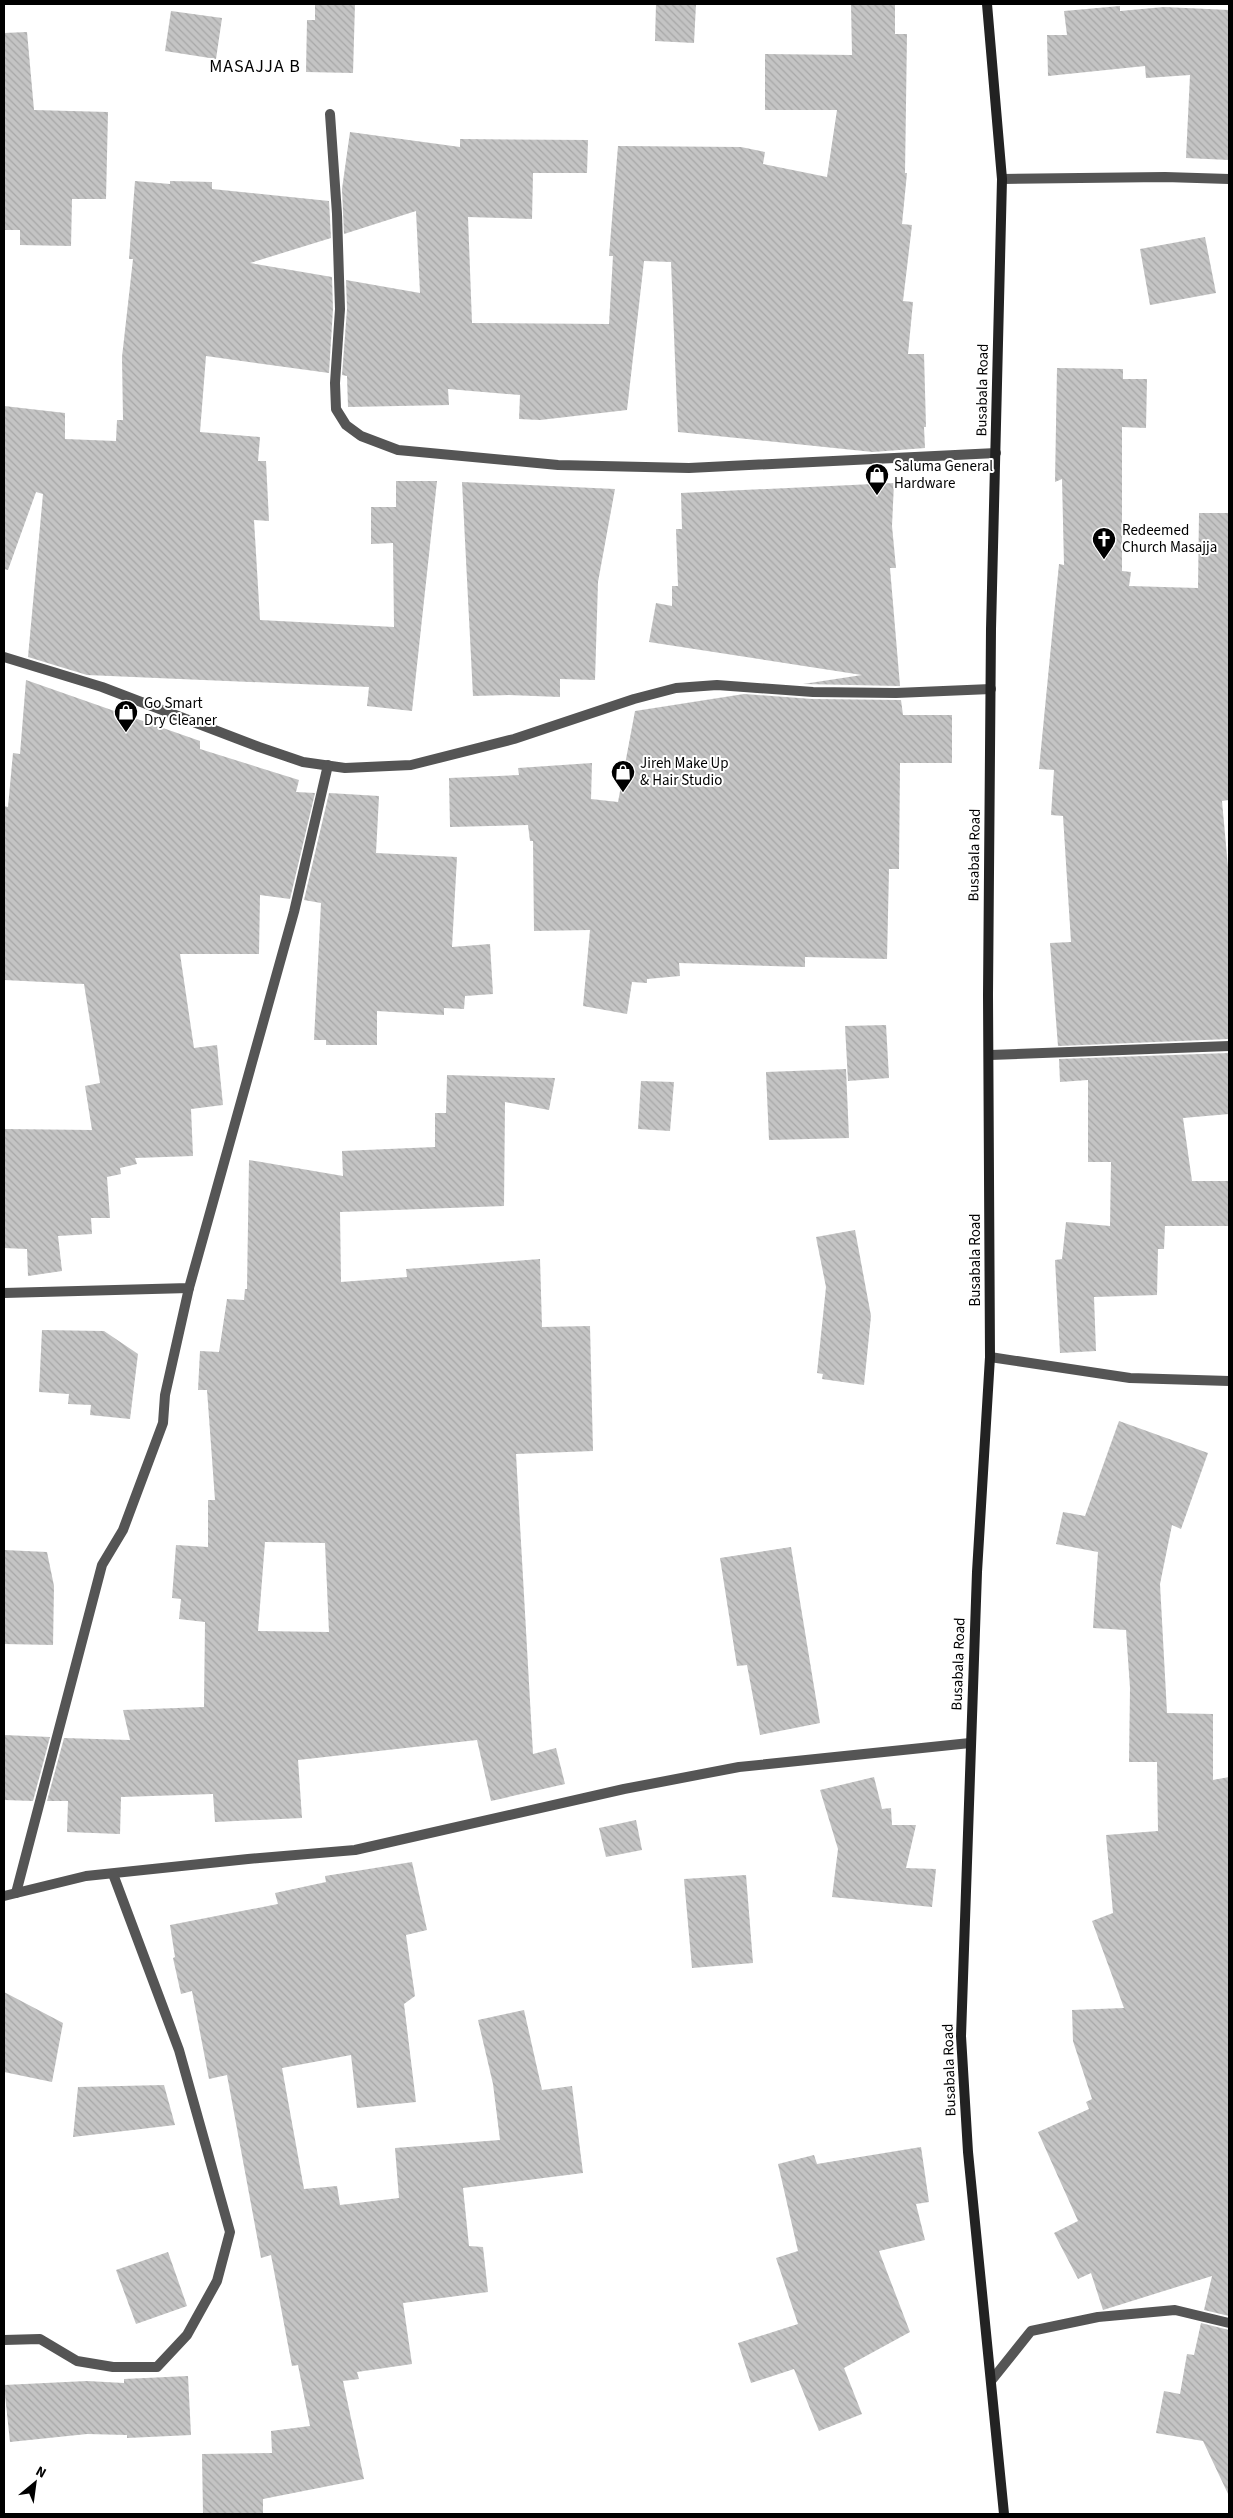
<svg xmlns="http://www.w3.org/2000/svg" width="1233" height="2518" font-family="'Source Sans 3',sans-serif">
	<defs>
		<pattern id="building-back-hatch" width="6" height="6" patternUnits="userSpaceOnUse" patternTransform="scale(1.25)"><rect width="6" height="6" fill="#c4c4c4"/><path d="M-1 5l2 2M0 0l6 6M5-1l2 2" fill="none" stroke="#a7a7a7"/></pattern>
	</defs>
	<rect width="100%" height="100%" fill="#fff"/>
	<g fill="url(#building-back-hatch)" fill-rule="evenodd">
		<path d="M 315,4 L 355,4 L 353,73 L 306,72 L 307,20 L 315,20 Z"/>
		<path d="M 656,4 L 696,4 L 694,43 L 655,41 Z"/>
		<path d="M 851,4 L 895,4 L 895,34 L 907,34 L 905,173 L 907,173 L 902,224 L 912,225 L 903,301 L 913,302 L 908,354 L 924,354 L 926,427 L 924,427 L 925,448 L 873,452 L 678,432 L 671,262 L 644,261 L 627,410 L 540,420 L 519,419 L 520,395 L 448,389 L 449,405 L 348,407 L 347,376 L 342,375 L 347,309 L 346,280 L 420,293 L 416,211 L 344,234 L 342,189 L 350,132 L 460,147 L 460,139 L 588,140 L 587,173 L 533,173 L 532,219 L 468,217 L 472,323 L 609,324 L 613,256 L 609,256 L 618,146 L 741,147 L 765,152 L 763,164 L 827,177 L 837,110 L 765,110 L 765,54 L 852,55 Z"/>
		<path d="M 1120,6 L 1120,11 L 1164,7 L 1229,10 L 1229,160 L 1186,158 L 1190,75 L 1146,78 L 1145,66 L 1048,76 L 1047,35 L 1067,35 L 1064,11 Z"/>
		<path d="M 171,11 L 222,18 L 216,59 L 165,51 Z"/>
		<path d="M 27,32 L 34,110 L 108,112 L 106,199 L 72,199 L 71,246 L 20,245 L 20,230 L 4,230 L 4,33 Z"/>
		<path d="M 135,181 L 170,184 L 170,181 L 212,182 L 212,189 L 329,201 L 331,238 L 250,263 L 332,277 L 333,309 L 329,373 L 206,356 L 200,432 L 260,437 L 258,461 L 266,461 L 269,521 L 254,520 L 260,620 L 394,627 L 393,543 L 371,544 L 371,507 L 396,507 L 396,481 L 437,481 L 412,711 L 367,706 L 369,687 L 87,675 L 28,657 L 43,494 L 36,492 L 8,570 L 4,569 L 4,406 L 65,413 L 65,439 L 116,441 L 117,420 L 123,420 L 122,357 L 133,259 L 129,259 Z"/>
		<path d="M 1205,237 L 1216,293 L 1150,305 L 1140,249 Z"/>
		<path d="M 1057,368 L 1123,369 L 1123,379 L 1147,379 L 1146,428 L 1122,427 L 1122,571 L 1131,572 L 1129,586 L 1198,588 L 1199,513 L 1229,513 L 1229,800 L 1222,801 L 1229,878 L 1229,1039 L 1058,1046 L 1050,943 L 1071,942 L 1063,816 L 1051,815 L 1054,770 L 1039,769 L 1059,564 L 1064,565 L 1062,479 L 1055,482 Z"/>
		<path d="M 462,482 L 615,489 L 598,582 L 595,680 L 560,679 L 560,697 L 509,695 L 473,696 Z"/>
		<path d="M 894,483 L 892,526 L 896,568 L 890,568 L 900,686 L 803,684 L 862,675 L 649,642 L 656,603 L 672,606 L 672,586 L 678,586 L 676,529 L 682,529 L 681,493 Z"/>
		<path d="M 26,680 L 200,741 L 200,749 L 299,780 L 296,792 L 315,793 L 290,899 L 260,895 L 259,954 L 180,954 L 194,1048 L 217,1045 L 223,1105 L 191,1109 L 193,1156 L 135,1158 L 137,1164 L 120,1168 L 121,1174 L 107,1177 L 110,1218 L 91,1218 L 92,1234 L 58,1236 L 62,1271 L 28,1276 L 27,1249 L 4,1248 L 4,1129 L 92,1130 L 85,1086 L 100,1083 L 84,984 L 4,980 L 4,806 L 8,807 L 13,753 L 20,754 Z"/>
		<path d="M 744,694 L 812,699 L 901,700 L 903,715 L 952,715 L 952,763 L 900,763 L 899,869 L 889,869 L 887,959 L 805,957 L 805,967 L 679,963 L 680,976 L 647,979 L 647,983 L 632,982 L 627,1014 L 583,1006 L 590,930 L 534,931 L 533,841 L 530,841 L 528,825 L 450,827 L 449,778 L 519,775 L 518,768 L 592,763 L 591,799 L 618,802 L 635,711 Z"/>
		<path d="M 329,793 L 379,796 L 376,853 L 457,857 L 452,947 L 490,944 L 493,994 L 465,996 L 464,1009 L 444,1008 L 444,1015 L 377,1011 L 377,1045 L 326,1045 L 326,1040 L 314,1040 L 321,903 L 304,900 Z"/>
		<path d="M 886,1025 L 889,1078 L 848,1081 L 845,1026 Z"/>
		<path d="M 1229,1053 L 1229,1114 L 1183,1118 L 1192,1181 L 1228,1181 L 1228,1226 L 1165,1226 L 1164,1249 L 1158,1249 L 1157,1295 L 1094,1297 L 1096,1351 L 1060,1353 L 1055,1260 L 1062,1259 L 1066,1222 L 1110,1226 L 1111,1162 L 1088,1162 L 1088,1080 L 1060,1082 L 1059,1059 Z"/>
		<path d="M 846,1069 L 849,1138 L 769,1140 L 766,1072 Z"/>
		<path d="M 447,1075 L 555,1078 L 549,1110 L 505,1102 L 504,1206 L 340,1212 L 341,1282 L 407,1277 L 406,1269 L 540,1259 L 542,1327 L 590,1326 L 593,1451 L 516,1454 L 533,1754 L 556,1748 L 565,1784 L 491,1801 L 477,1740 L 298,1760 L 302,1818 L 215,1822 L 213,1794 L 121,1797 L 120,1834 L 67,1832 L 68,1801 L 47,1801 L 64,1738 L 130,1740 L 123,1710 L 204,1707 L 205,1622 L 179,1619 L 181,1599 L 172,1598 L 176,1545 L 208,1547 L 208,1500 L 215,1500 L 207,1390 L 198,1390 L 200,1351 L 219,1352 L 227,1299 L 244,1300 L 245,1289 L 247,1289 L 249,1160 L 343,1176 L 342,1151 L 435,1147 L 435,1113 L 446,1113 ZM 265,1542 L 325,1543 L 329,1632 L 258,1631 Z"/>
		<path d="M 641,1081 L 674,1082 L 670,1131 L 638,1129 Z"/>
		<path d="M 855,1230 L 871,1316 L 864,1385 L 822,1379 L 823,1374 L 817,1373 L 826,1287 L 816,1237 Z"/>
		<path d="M 42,1330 L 104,1331 L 138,1354 L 130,1419 L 90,1415 L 91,1405 L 68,1404 L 69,1394 L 39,1392 Z"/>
		<path d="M 1119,1421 L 1208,1453 L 1181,1529 L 1172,1525 L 1160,1584 L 1167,1713 L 1213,1714 L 1213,1780 L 1229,1777 L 1229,2316 L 1204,2310 L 1212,2276 L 1103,2310 L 1091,2273 L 1078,2279 L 1054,2233 L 1078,2221 L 1038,2132 L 1089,2109 L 1086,2102 L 1092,2099 L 1073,2041 L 1072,2010 L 1124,2008 L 1092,1921 L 1113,1913 L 1106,1835 L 1158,1831 L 1157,1762 L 1129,1762 L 1130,1688 L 1126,1630 L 1093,1628 L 1098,1552 L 1056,1544 L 1063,1512 L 1085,1516 Z"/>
		<path d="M 791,1547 L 820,1723 L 760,1735 L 747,1665 L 737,1666 L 720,1558 Z"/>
		<path d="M 4,1550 L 47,1552 L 54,1586 L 53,1645 L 4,1644 Z"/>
		<path d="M 4,1735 L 50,1737 L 33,1801 L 4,1800 Z"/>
		<path d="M 874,1777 L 882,1809 L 891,1808 L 892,1825 L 916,1825 L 906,1868 L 936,1869 L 932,1907 L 832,1897 L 838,1849 L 820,1790 Z"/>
		<path d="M 636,1820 L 642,1850 L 606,1857 L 599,1828 Z"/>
		<path d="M 412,1862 L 427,1930 L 406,1935 L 415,1996 L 404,2004 L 416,2102 L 357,2108 L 351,2055 L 282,2068 L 304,2189 L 337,2186 L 340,2205 L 399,2198 L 395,2148 L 500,2140 L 493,2084 L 478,2020 L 524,2010 L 542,2090 L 572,2086 L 583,2173 L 463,2188 L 469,2246 L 483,2247 L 488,2292 L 403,2303 L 412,2364 L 357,2372 L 359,2379 L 343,2381 L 364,2479 L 263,2499 L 263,2514 L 203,2514 L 202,2454 L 272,2453 L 271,2431 L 310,2426 L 298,2365 L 292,2366 L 271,2255 L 261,2258 L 227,2075 L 209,2079 L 192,1991 L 181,1994 L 173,1958 L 175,1957 L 170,1925 L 278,1904 L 275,1893 L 326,1882 L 325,1876 Z"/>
		<path d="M 746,1875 L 753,1963 L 692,1968 L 684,1879 Z"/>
		<path d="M 4,1992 L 63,2023 L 52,2082 L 4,2072 Z"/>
		<path d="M 164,2085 L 175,2125 L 73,2137 L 78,2087 Z"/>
		<path d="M 921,2147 L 929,2202 L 916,2204 L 925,2240 L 879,2251 L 910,2332 L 844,2368 L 862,2414 L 819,2431 L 794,2369 L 751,2383 L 738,2343 L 798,2324 L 776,2258 L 798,2251 L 778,2164 L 814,2155 L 817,2164 Z"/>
		<path d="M 168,2252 L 187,2306 L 136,2324 L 116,2270 Z"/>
		<path d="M 1201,2323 L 1229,2330 L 1229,2496 L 1203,2441 L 1156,2433 L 1164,2391 L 1180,2394 L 1187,2354 L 1194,2355 Z"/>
		<path d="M 188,2376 L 191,2435 L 127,2438 L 127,2435 L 87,2434 L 10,2442 L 4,2385 L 87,2381 L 124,2383 L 124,2379 Z"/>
	</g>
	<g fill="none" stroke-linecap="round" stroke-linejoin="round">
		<g stroke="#555" stroke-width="10">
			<path d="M 330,114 L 337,214 L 340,309 L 335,383 L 336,409 L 346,425 L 361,436 L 398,450 L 558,465 L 689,468 L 996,453"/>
			<path d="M 1002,179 L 1165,177 L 1229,179"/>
			<path d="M 4,657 L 102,687 L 259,747 L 303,762 L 345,768 L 411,765 L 514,739 L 634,699 L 676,688 L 717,685 L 813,692 L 896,693 L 991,689"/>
			<path d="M 990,1055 L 1229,1046"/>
			<path d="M 4,1293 L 189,1288 L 294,912 L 328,765"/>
			<path d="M 990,1357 L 1130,1378 L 1229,1381"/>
			<path d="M 16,1893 L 102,1565 L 123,1530 L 163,1423 L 165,1395 L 189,1288"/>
			<path d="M 4,1896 L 86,1876 L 248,1859 L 355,1850 L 624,1789 L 739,1767 L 970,1743"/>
			<path d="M 4,2340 L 40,2339 L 77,2361 L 113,2367 L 157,2367 L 187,2335 L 217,2281 L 230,2232 L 179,2050 L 113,1874"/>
			<path d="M 991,2381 L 1031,2331 L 1098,2317 L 1175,2310 L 1229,2323"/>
		</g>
		<path stroke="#222" stroke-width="10" d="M 987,4 L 1002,179 L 991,629 L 988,995 L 990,1357 L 977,1572 L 961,2036 L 968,2152 L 1004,2514"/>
	</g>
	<defs>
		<g id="shop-pin" transform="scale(1.25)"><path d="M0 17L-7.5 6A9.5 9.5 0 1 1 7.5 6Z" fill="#000" stroke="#fff"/><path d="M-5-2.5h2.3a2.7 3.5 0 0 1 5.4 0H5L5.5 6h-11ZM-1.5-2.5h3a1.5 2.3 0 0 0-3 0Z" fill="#fff"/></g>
		<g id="church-pin" transform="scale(1.25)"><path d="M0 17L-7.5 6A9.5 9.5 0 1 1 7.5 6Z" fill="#000" stroke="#fff"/><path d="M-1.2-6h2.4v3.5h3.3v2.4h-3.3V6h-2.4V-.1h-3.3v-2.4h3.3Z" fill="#fff"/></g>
	</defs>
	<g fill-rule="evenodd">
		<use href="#shop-pin" x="877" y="475"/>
		<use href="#church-pin" x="1104" y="539"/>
		<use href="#shop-pin" x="126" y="712"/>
		<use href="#shop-pin" x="623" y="772"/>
	</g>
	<g text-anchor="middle" stroke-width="4" stroke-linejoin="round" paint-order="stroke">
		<g font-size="15" fill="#000" stroke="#fff">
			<text transform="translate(982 390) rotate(-89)" y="5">Busabala Road</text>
			<text transform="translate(974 855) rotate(-89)" y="5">Busabala Road</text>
			<text transform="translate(975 1260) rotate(-90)" y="5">Busabala Road</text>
			<text transform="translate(958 1664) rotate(-88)" y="5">Busabala Road</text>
			<text transform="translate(949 2070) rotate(-92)" y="5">Busabala Road</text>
		</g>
		<g font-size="15" fill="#000" stroke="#fff" text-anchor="start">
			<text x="894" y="471">Saluma General<tspan x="894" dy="17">Hardware</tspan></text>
			<text x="1122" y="535">Redeemed<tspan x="1122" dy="17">Church Masajja</tspan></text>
			<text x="144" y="708">Go Smart<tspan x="144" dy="17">Dry Cleaner</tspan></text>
			<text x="640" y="768">Jireh Make Up<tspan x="640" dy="17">&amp; Hair Studio</tspan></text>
		</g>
		<g font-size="18" letter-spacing="1" fill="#000" stroke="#fff">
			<text x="255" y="72">MASAJJA B</text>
		</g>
	</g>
	<rect width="1233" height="2518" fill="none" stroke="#000000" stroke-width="10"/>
	<g transform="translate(35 2483) rotate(29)" stroke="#ffffff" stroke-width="4" paint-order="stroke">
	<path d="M0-4L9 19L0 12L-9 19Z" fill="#000000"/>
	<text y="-8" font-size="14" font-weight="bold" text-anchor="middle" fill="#000000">N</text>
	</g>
</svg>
